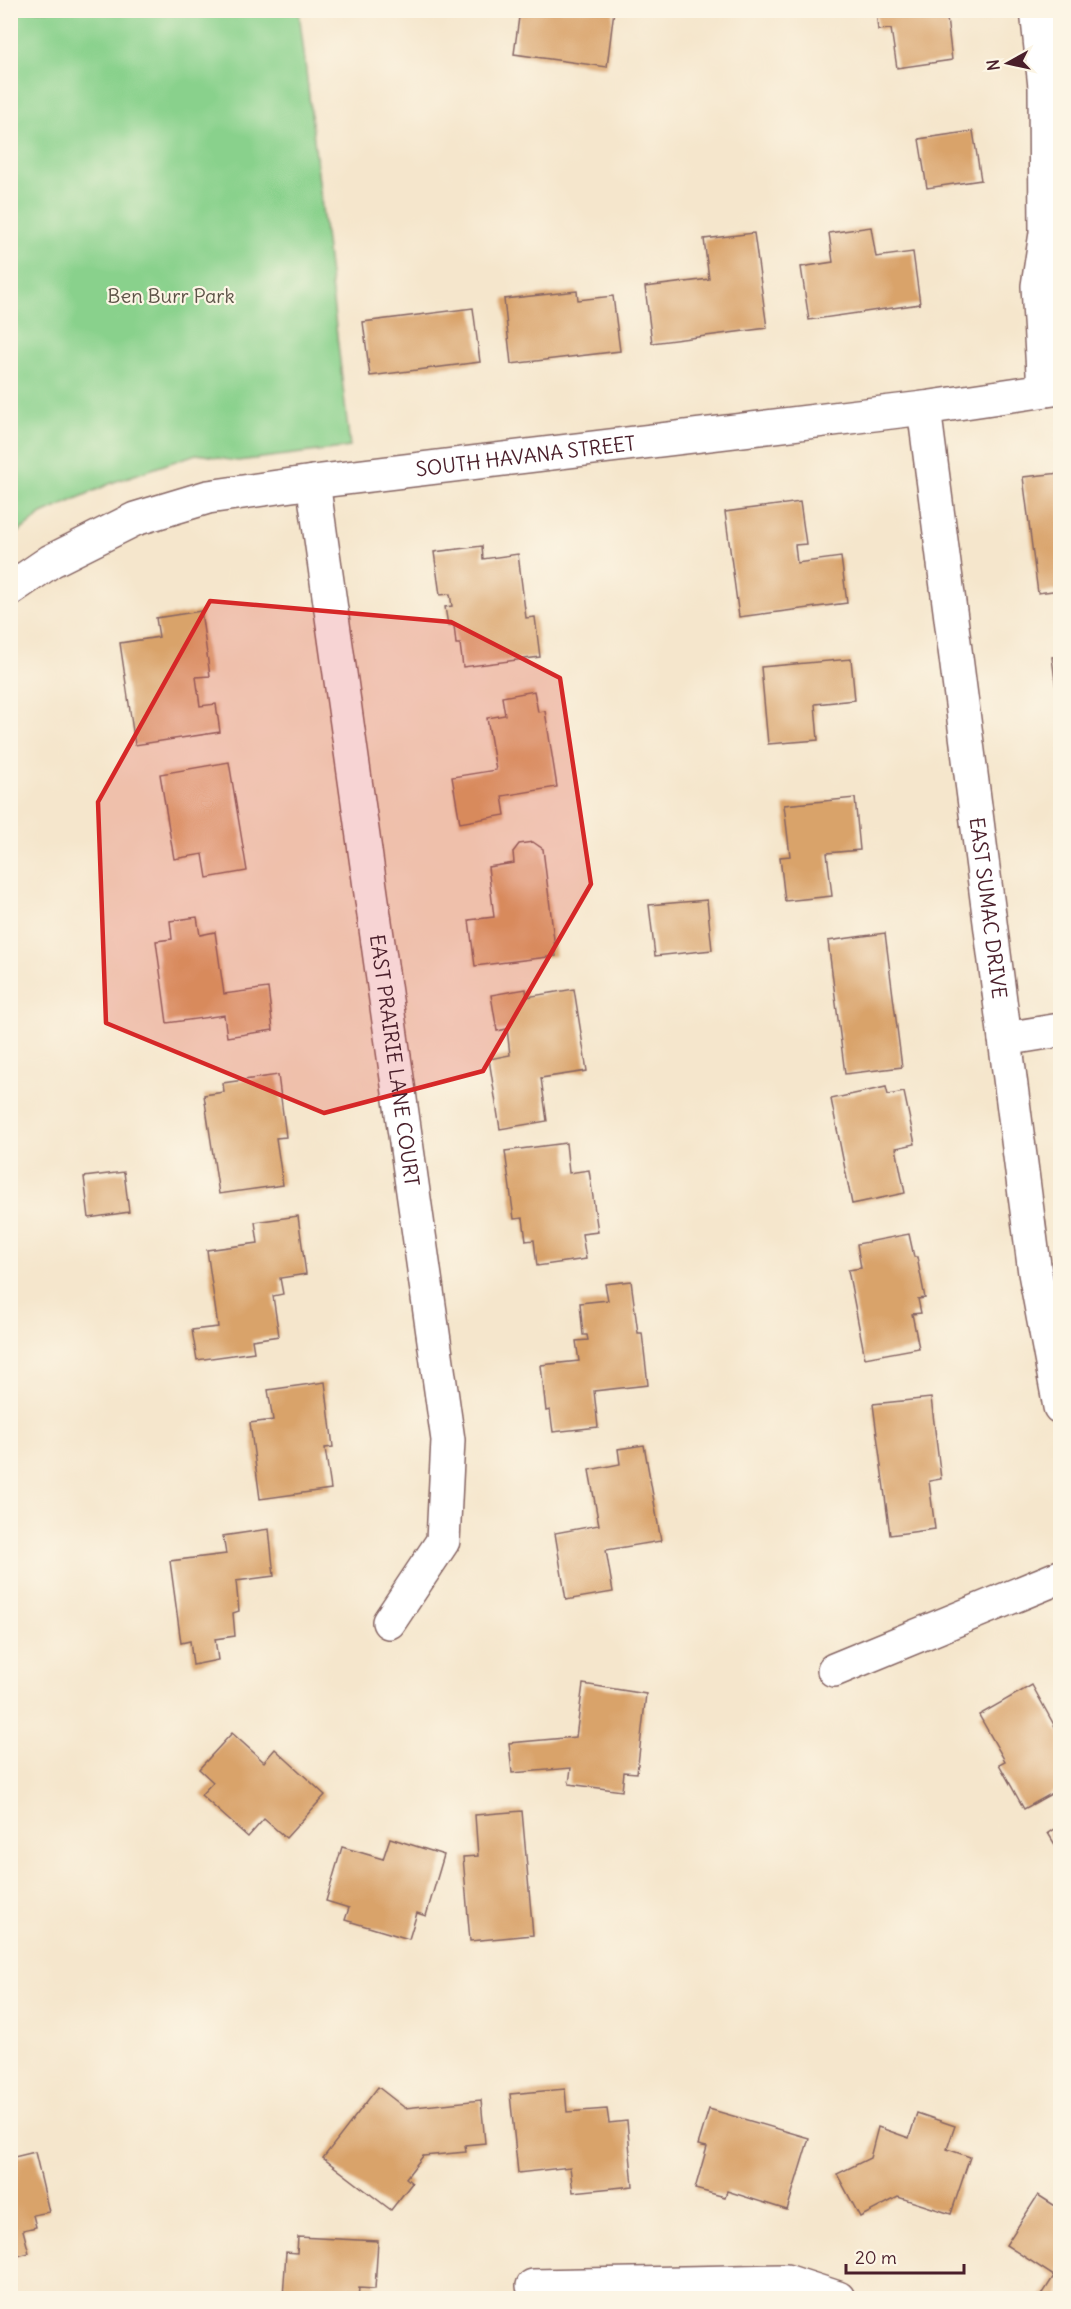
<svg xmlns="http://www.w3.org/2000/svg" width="1071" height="2309" font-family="Delius,sans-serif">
	<rect width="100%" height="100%" fill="#fcf5e5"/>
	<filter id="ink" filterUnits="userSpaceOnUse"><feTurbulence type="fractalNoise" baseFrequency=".0167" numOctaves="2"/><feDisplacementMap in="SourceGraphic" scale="12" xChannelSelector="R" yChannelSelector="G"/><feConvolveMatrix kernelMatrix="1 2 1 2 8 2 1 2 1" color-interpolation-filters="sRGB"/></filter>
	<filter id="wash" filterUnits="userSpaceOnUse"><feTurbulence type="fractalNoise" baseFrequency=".008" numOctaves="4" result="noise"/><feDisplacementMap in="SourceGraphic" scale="24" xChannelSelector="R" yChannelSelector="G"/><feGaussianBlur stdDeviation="1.35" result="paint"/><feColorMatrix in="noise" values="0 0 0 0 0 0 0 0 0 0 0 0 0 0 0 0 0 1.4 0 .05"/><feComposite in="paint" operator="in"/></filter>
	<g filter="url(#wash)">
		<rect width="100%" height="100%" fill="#f5e6cc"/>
		<path fill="#89d18c" stroke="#6a785c" stroke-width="1.5" d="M 11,10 L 299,11 L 350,447 L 238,461 C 223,460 210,455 196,454 L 114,482 L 42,514 L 11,538 Z"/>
		<g id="blocks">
			<g fill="#d9a36b">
				<path d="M 520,10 L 614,10 L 607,67 L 514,54 Z"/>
				<path d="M 876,10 L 946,10 L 952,60 L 897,68 L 891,29 L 878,30 Z"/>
				<path d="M 973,131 L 981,180 L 927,188 L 919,139 Z"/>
				<path d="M 871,227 L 876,257 L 913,252 L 920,304 L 809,320 L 801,267 L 833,262 L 829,233 Z"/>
				<path d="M 754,233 L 767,328 L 652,343 L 645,287 L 709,279 L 704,239 Z"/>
				<path d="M 577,291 L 578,300 L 613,296 L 620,351 L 511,364 L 504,299 Z"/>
				<path d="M 473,308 L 480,362 L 370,376 L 363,322 Z"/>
				<path d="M 1060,473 L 1060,590 L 1038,593 L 1023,477 Z"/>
				<path d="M 800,502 L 806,544 L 795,545 L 797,563 L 841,557 L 847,603 L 739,617 L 725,512 Z"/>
				<path d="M 482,546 L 483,559 L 518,554 L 526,618 L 535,617 L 540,657 L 463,667 L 460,644 L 456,644 L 454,625 L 448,625 L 445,607 L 452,606 L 450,594 L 440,595 L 434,552 Z"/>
				<path d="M 201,611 L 210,676 L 196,677 L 200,706 L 216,704 L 220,732 L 135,745 L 120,643 L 159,637 L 156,618 Z"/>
				<path d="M 1060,656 L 1060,712 L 1059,712 L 1052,657 Z"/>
				<path d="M 851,659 L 855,700 L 815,704 L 818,740 L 768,744 L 761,667 Z"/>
				<path d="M 534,691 L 538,712 L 545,711 L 557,787 L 502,796 L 505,815 L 460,823 L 452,777 L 496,770 L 487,718 L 505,715 L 502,697 Z"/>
				<path d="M 229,762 L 247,871 L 207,878 L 203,854 L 174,859 L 160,774 Z"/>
				<path d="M 855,798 L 860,850 L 827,853 L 832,896 L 785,901 L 780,857 L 790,856 L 784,805 Z"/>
				<path d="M 533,842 L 543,849 L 556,956 L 475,966 L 469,920 L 494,917 L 488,867 L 514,863 L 513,852 L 519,844 Z"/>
				<path d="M 707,900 L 712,950 L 655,956 L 649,905 Z"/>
				<path d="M 197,917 L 200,935 L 215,932 L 224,994 L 268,988 L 273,1030 L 227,1037 L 224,1015 L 167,1023 L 156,941 L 172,939 L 170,921 Z"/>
				<path d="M 885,933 L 902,1067 L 845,1074 L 828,941 Z"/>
				<path d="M 526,989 L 527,997 L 574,989 L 587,1071 L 541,1078 L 547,1121 L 500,1129 L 489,1059 L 510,1055 L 507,1029 L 497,1031 L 491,995 Z"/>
				<path d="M 278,1075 L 286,1137 L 276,1138 L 283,1185 L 219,1194 L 204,1095 L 224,1092 L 223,1083 Z"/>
				<path d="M 886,1087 L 888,1095 L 904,1092 L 915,1144 L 896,1148 L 905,1193 L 852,1204 L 831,1099 Z"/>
				<path d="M 566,1143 L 569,1173 L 589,1170 L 598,1232 L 582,1234 L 586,1259 L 537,1266 L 534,1240 L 526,1241 L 523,1218 L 514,1219 L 505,1151 Z"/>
				<path d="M 124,1172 L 129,1212 L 89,1218 L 84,1177 Z"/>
				<path d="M 298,1216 L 306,1274 L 280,1278 L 283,1294 L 273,1296 L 279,1336 L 252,1340 L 254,1352 L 197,1360 L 192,1330 L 218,1327 L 207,1250 L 258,1243 L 255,1222 Z"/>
				<path d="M 909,1234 L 914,1257 L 917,1257 L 925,1298 L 918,1299 L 921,1313 L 912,1314 L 919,1348 L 865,1358 L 848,1270 L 861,1268 L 857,1244 Z"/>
				<path d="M 631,1281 L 638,1333 L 642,1333 L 648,1385 L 594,1391 L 598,1427 L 553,1432 L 550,1410 L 546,1411 L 541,1365 L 579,1361 L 576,1341 L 588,1340 L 587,1335 L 583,1335 L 580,1303 L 608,1300 L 605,1284 Z"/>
				<path d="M 325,1382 L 333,1447 L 325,1448 L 331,1489 L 260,1499 L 250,1423 L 273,1420 L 268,1390 Z"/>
				<path d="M 931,1398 L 941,1479 L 929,1481 L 935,1529 L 890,1535 L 873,1404 Z"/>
				<path d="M 644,1445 L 661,1541 L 606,1550 L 613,1592 L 566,1600 L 555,1533 L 599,1525 L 589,1470 L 620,1464 L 618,1449 Z"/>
				<path d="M 269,1529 L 274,1576 L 236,1581 L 239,1611 L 233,1613 L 235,1636 L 215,1639 L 218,1660 L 193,1665 L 190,1641 L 181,1643 L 170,1561 L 226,1554 L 223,1536 Z"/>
				<path d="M 583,1684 L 646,1694 L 637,1773 L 624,1772 L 622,1791 L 569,1784 L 571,1768 L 512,1773 L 509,1743 L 576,1737 Z"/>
				<path d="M 1032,1685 L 1058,1732 L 1060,1730 L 1060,1789 L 1024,1809 L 999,1764 L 1005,1761 L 979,1715 Z"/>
				<path d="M 232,1733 L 264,1762 L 275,1749 L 325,1795 L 286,1838 L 264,1819 L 248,1837 L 201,1795 L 213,1782 L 199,1769 Z"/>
				<path d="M 522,1811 L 533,1935 L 470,1941 L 463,1857 L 478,1856 L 475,1815 Z"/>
				<path d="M 1060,1825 L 1060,1853 L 1048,1833 Z"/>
				<path d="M 390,1838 L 444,1855 L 426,1916 L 417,1913 L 409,1939 L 345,1920 L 349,1908 L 326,1901 L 342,1847 L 383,1859 Z"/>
				<path d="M 378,2087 L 405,2108 L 481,2100 L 485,2143 L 465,2145 L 466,2152 L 423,2156 L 406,2178 L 412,2183 L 391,2210 L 323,2158 Z"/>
				<path d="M 565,2089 L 567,2112 L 607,2109 L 609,2123 L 627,2121 L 633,2186 L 573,2192 L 570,2167 L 518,2173 L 510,2094 Z"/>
				<path d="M 709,2109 L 809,2138 L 787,2210 L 727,2191 L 725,2197 L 695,2189 L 707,2147 L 698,2145 Z"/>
				<path d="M 917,2113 L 955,2126 L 947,2149 L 970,2157 L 951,2214 L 898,2197 L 860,2217 L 837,2174 L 870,2158 L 878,2127 L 909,2138 Z"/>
				<path d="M 35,2152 L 49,2212 L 33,2215 L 36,2227 L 23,2230 L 29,2253 L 10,2258 L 10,2158 Z"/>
				<path d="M 1038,2195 L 1060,2209 L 1060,2298 L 1040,2298 L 1054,2276 L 1006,2245 Z"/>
				<path d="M 298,2237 L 378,2241 L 375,2289 L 359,2288 L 358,2298 L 283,2298 L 286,2252 L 297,2253 Z"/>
			</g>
		</g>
	</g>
	<g filter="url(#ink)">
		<use href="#blocks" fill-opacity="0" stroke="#866563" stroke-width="1.5"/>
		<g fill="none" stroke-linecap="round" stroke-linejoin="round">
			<g stroke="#866563" stroke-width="36">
				<g id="minor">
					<path d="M 1037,10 L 1045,87 L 1046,233 L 1038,286 L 1044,390"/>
					<path id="s1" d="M 924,408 L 1035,1273 L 1060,1407"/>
					<path id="s2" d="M 313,482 L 448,1440 L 443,1541 L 389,1622"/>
					<path id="s3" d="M 10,589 L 51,561 L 135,519 L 208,497 L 313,482 L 924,408 L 1060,388"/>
					<path d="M 1005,1039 L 1060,1030"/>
					<path d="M 834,1670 L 1060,1577"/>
					<path d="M 533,2286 L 786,2281 L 838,2298"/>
				</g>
			</g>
			<use href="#minor" stroke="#fff" stroke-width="33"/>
		</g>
	</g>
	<path fill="#d62828" fill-opacity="0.2" stroke="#d62828" stroke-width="4.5" stroke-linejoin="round" d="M 210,601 L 451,622 L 560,678 L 591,884 L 483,1071 L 324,1113 L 106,1023 L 98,802 Z"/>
	<g text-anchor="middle" stroke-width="4.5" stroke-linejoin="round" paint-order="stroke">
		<g font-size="20" fill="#5d5448" stroke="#fcf5e5">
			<text x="171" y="303">Ben Burr Park</text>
		</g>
		<g font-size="20" fill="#4a1f2b" stroke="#fcf5e5">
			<text dy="7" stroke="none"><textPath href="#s3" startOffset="540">SOUTH HAVANA STREET</textPath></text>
			<text dy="7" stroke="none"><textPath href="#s1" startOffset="504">EAST SUMAC DRIVE</textPath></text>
			<text dy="7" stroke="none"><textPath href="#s2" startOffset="584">EAST PRAIRIE LANE COURT</textPath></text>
		</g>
	</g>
	<rect width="1071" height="2309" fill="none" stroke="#fcf5e5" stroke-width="36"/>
	<g transform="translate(1008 63) rotate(262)" stroke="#fcf5e5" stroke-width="4.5" paint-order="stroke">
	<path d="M0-4.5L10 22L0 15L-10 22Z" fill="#4a1f2b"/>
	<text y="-9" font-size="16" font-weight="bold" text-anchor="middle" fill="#4a1f2b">N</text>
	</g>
	<path d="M846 2264v9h118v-9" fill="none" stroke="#4a1f2b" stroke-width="3"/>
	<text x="855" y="2264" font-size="18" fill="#4a1f2b" stroke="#fcf5e5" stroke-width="4.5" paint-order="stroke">20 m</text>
</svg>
